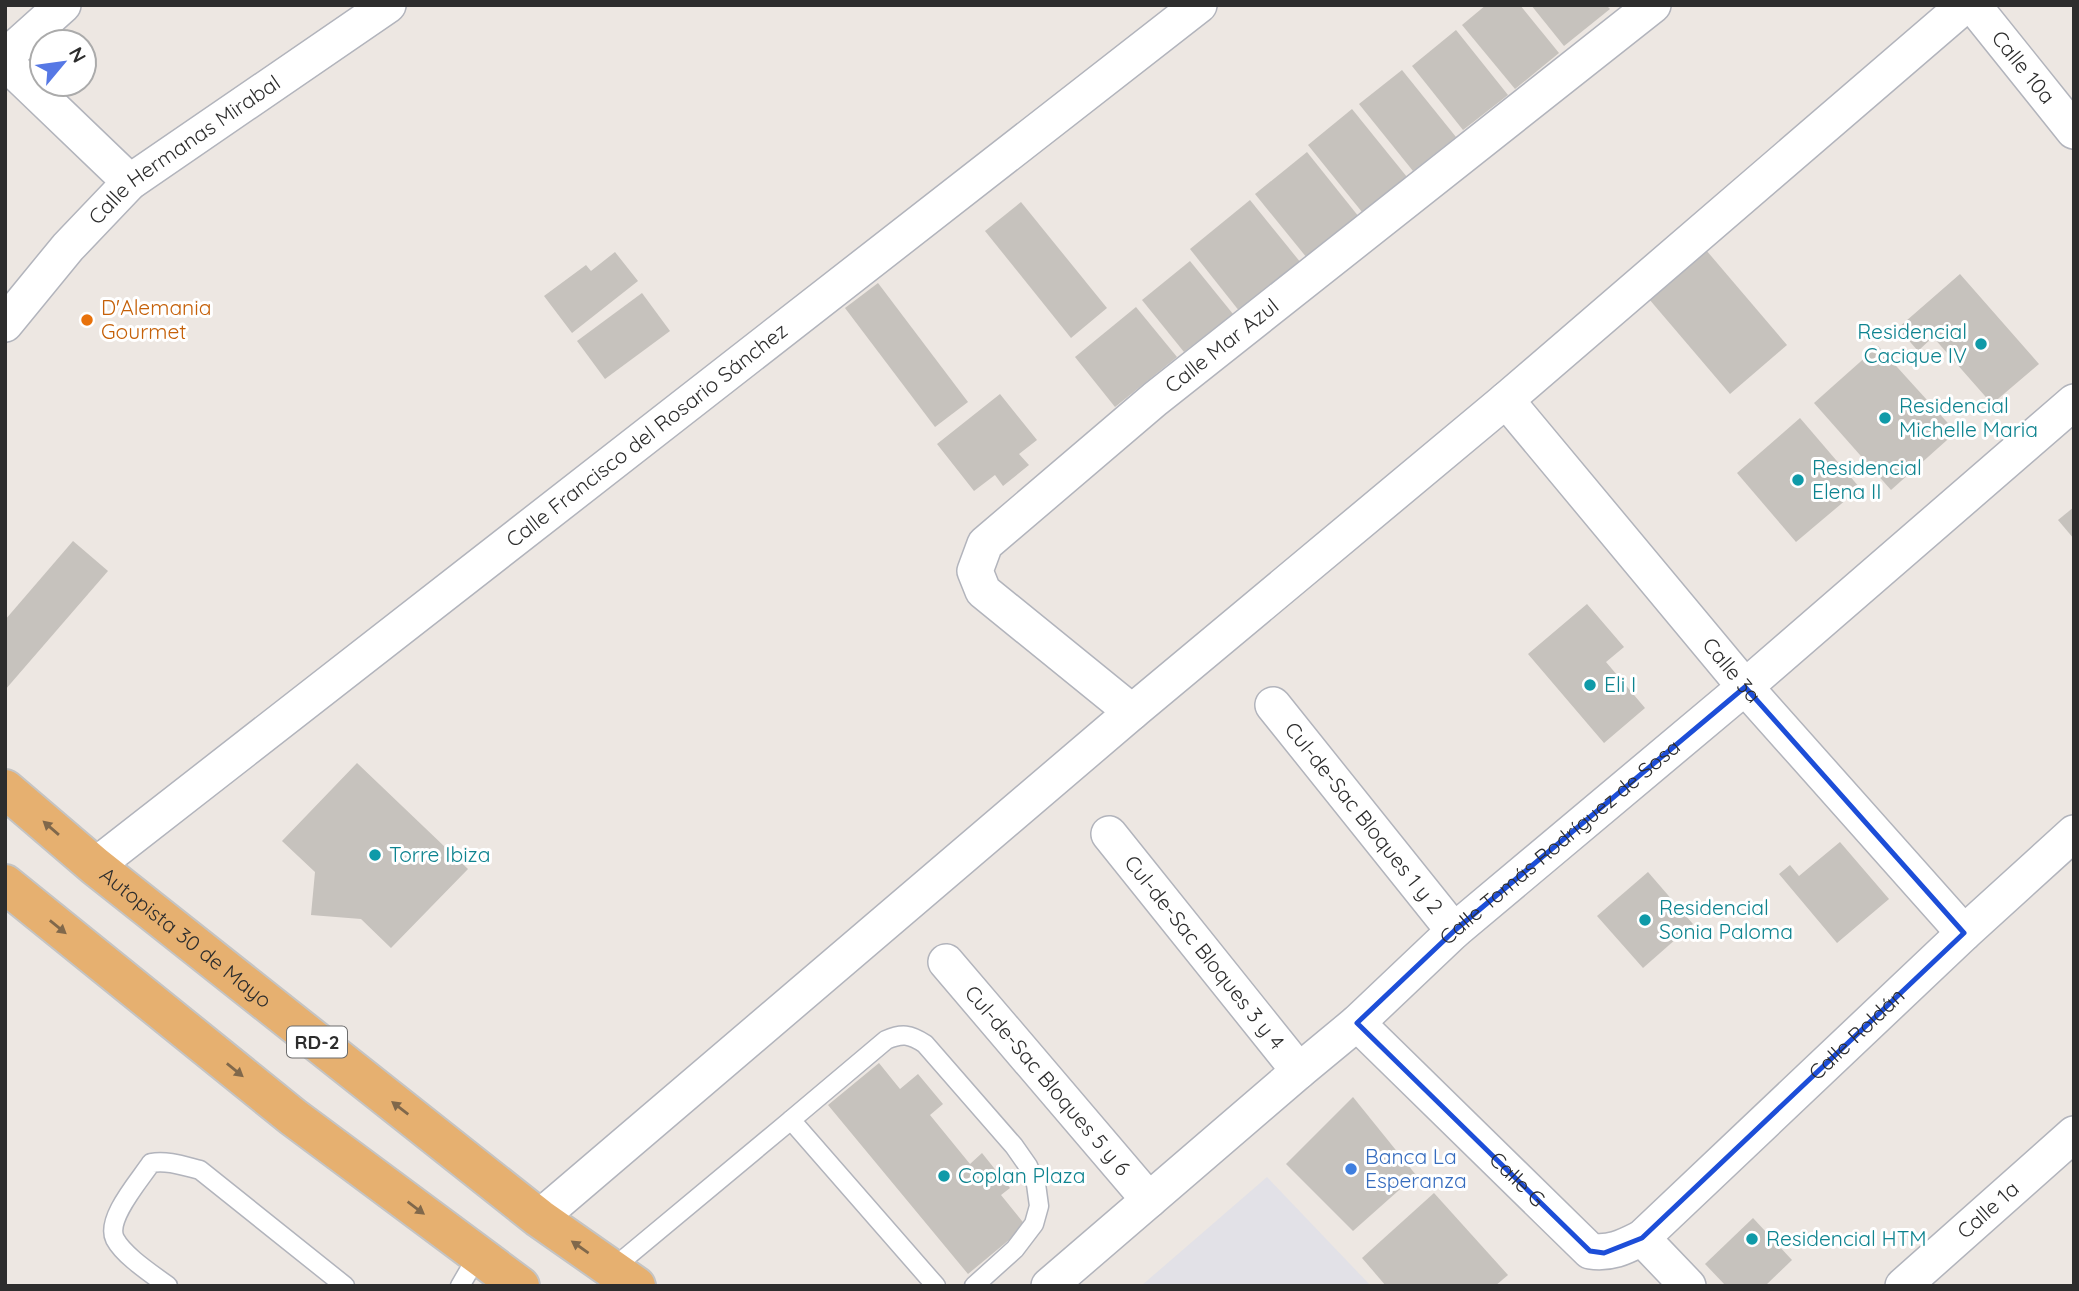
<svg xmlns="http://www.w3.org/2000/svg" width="2079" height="1291" font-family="Quicksand,sans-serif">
	<rect width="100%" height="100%" fill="#ede7e2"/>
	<path fill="#e2e1e7" d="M 1267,1177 L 1371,1286 L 1141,1286 Z"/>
	<g fill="#c6c2bd">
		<path d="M 1486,5 L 1520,5 L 1559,53 L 1515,89 L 1462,25 Z"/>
		<path d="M 1531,5 L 1606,5 L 1610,9 L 1564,46 Z"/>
		<path d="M 1456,30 L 1508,95 L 1463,130 L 1412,66 Z"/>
		<path d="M 1402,70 L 1456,137 L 1413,171 L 1359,104 Z"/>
		<path d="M 1352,109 L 1407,177 L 1362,212 L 1308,145 Z"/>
		<path d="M 1307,152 L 1359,217 L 1307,258 L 1255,194 Z"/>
		<path d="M 1250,200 L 1301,263 L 1240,312 L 1190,249 Z"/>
		<path d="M 1021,202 L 1107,308 L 1071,338 L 985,231 Z"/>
		<path d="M 1706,250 L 1787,345 L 1730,394 L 1649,299 Z"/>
		<path d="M 615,252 L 638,281 L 572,333 L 544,296 L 586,265 L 591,271 Z"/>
		<path d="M 1190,261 L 1233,314 L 1184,352 L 1142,300 Z"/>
		<path d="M 1960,274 L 2039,364 L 1992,404 L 1933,337 L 1918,351 L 1898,328 Z"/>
		<path d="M 878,283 L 968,402 L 935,427 L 845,308 Z"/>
		<path d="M 642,293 L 670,331 L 605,379 L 577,341 Z"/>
		<path d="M 1136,307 L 1177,357 L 1115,407 L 1075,357 Z"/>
		<path d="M 1878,346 L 1956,432 L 1891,490 L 1814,403 Z"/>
		<path d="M 1000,394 L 1037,440 L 1019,454 L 1029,465 L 1003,486 L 995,475 L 974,491 L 937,444 Z"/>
		<path d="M 1800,418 L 1860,488 L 1796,542 L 1737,473 Z"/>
		<path d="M 2074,507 L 2074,539 L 2058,520 Z"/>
		<path d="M 73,541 L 108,571 L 5,690 L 5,620 Z"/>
		<path d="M 1587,604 L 1624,647 L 1606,662 L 1645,708 L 1604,743 L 1528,654 Z"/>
		<path d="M 357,763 L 468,869 L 391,948 L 361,919 L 311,915 L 315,872 L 282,841 Z"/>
		<path d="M 1840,842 L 1889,899 L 1837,943 L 1779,874 L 1790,865 L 1799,876 Z"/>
		<path d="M 1648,872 L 1693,924 L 1643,968 L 1597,916 Z"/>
		<path d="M 879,1063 L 900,1089 L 918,1074 L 943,1104 L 930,1115 L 970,1164 L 982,1153 L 1010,1188 L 1001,1195 L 1026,1226 L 968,1274 L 828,1105 Z"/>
		<path d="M 1353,1097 L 1416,1175 L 1353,1231 L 1286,1164 Z"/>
		<path d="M 1434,1193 L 1508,1275 L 1495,1286 L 1386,1286 L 1362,1258 Z"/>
		<path d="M 1753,1218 L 1792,1260 L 1765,1286 L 1726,1286 L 1705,1264 Z"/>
	</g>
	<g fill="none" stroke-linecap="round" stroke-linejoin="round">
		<g stroke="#b2b4bc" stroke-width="21">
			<g id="service">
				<path d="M 612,1269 L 791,1120"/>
				<path d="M 168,1286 C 152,1274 124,1256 115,1239 C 105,1219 140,1180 151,1163 C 167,1160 184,1166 200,1170 L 345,1286"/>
				<path d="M 460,1286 L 478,1255"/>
				<path d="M 936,1286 L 791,1120 L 886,1040 C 902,1033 910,1034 925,1044 L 1014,1146 L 1028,1166 L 1036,1184 L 1039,1206 L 1034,1224 L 1015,1249 L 974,1286"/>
			</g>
		</g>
		<g stroke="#b2b4bc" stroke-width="38">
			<g id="minor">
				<path id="s1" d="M 1973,5 L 2074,131"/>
				<path d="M 5,57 L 63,5"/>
				<path d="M 5,62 L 130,182"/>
				<path id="s2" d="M 5,324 L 68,247 L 130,182 L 388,5"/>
				<path id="s3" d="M 1506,400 L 1745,687 L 1964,933"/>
				<path id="s4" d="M 1273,705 L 1454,931"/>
				<path id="s5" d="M 1132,712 L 983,591 L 975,571 L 985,544 L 1155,399 L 1653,5"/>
				<path id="s6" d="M 1109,834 L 1299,1071"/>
				<path id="s7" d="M 95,866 L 1199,5"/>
				<path id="s8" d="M 946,962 L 1149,1200"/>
				<path id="s9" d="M 1357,1023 L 1590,1251 C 1611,1254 1624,1247 1642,1238 L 1688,1286"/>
				<path d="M 539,1218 L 1132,712 L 1506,400 L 1965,5"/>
				<path id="s10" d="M 1642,1238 L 1964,933 L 2074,833"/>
				<path id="s11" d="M 1049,1286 L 1299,1071 L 1357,1023 L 1454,931 L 1745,687 L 2074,402"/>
				<path id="s12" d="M 1903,1286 L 2074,1134"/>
			</g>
		</g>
		<g stroke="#c4c4c4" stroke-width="42">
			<g id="trunk">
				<path id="s13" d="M 5,789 L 95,866 L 539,1218 L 636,1286"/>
				<path d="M 5,884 L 293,1117 L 520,1286"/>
			</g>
		</g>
		<use href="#service" stroke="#fff" stroke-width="18"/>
		<use href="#minor" stroke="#fff" stroke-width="35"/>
		<use href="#trunk" stroke="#e6b070" stroke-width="38"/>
	</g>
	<defs><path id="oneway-solid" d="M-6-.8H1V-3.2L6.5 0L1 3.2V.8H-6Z" transform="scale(1.75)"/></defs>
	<g fill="#80684b">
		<use href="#oneway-solid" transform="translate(51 828) rotate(-139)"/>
		<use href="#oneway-solid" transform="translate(58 927) rotate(39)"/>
		<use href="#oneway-solid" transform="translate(235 1070) rotate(39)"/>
		<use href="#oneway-solid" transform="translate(400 1108) rotate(-142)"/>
		<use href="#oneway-solid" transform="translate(416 1208) rotate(37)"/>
		<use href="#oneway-solid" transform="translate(580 1247) rotate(-145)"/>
	</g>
	<path fill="none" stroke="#1d4ed8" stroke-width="5" stroke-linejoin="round" d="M 1745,687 L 1964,933 L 1642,1238 L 1604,1253 L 1590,1251 L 1357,1023 L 1454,931 Z"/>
	<circle fill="#e8710a" stroke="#fff" stroke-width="2.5" cx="87" cy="320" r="7"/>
	<g fill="#0f9aa8" stroke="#fff" stroke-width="2.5">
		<circle cx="1981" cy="344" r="7"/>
		<circle cx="1885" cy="418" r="7"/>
		<circle cx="1798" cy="480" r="7"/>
		<circle cx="1590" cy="685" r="7"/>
		<circle cx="375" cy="855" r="7"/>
		<circle cx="1645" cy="920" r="7"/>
		<circle cx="944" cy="1176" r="7"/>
		<circle cx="1752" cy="1239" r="7"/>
	</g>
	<circle fill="#3f7fe0" stroke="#fff" stroke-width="2.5" cx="1351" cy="1169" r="7"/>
	<g text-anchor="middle" stroke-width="6" stroke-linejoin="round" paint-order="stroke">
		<rect fill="#fff" stroke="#6c6c6c" stroke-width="2" x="287" y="1026.5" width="60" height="31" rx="5"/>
		<g font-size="19" font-weight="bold" fill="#2d2d2d">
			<text x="317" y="1049">RD-2</text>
		</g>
		<g font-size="21" fill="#2d2d2d" stroke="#fff">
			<text dy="7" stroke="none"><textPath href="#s1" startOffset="80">Calle 10a</textPath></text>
			<text dy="7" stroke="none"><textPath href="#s2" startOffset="252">Calle Hermanas Mirabal</textPath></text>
			<text dy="7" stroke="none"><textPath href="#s5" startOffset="551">Calle Mar Azul</textPath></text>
			<text dy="7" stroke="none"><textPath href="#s7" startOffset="700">Calle Francisco del Rosario Sánchez</textPath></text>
			<text dy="7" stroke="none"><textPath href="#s3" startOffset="352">Calle 3a</textPath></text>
			<text dy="7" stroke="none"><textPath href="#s4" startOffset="145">Cul-de-Sac Bloques 1 y 2</textPath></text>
			<text dy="7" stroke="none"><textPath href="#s11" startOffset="677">Calle Tomás Rodríguez de Sosa</textPath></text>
			<text dy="7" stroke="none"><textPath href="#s13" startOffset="234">Autopista 30 de Mayo</textPath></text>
			<text dy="7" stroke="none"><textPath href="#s6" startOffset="152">Cul-de-Sac Bloques 3 y 4</textPath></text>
			<text dy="7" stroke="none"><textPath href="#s10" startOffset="296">Calle Roldán</textPath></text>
			<text dy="7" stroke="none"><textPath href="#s8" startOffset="156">Cul-de-Sac Bloques 5 y 6</textPath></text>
			<text dy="7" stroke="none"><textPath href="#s9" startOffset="224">Calle G</textPath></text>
			<text dy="7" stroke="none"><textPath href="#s12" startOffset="114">Calle 1a</textPath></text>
		</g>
		<g font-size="21" fill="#c56008" stroke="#fff" text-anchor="start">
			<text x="101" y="315">D'Alemania<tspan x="101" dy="24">Gourmet</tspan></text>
		</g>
		<g font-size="21" fill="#0d838f" stroke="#fff" text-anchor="start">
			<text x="1967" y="339" text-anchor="end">Residencial<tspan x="1967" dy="24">Cacique IV</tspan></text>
			<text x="1899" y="413">Residencial<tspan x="1899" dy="24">Michelle Maria</tspan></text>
			<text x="1812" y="475">Residencial<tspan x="1812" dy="24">Elena II</tspan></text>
			<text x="1604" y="692">Eli I</text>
			<text x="389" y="862">Torre Ibiza</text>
			<text x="1659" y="915">Residencial<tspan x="1659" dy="24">Sonia Paloma</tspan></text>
			<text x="958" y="1183">Coplan Plaza</text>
			<text x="1766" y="1246">Residencial HTM</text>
		</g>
		<g font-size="21" fill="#366cbe" stroke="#fff" text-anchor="start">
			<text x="1365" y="1164">Banca La<tspan x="1365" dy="24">Esperanza</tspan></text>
		</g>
	</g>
	<rect width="2079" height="1291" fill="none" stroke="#2d2d2d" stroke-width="14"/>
	<g transform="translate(63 63) rotate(61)"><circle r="33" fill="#ffffff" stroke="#ababab" stroke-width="2"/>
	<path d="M0-5L12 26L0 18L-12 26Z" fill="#5678e5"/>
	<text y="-10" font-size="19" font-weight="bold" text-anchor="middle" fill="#2d2d2d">N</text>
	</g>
</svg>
